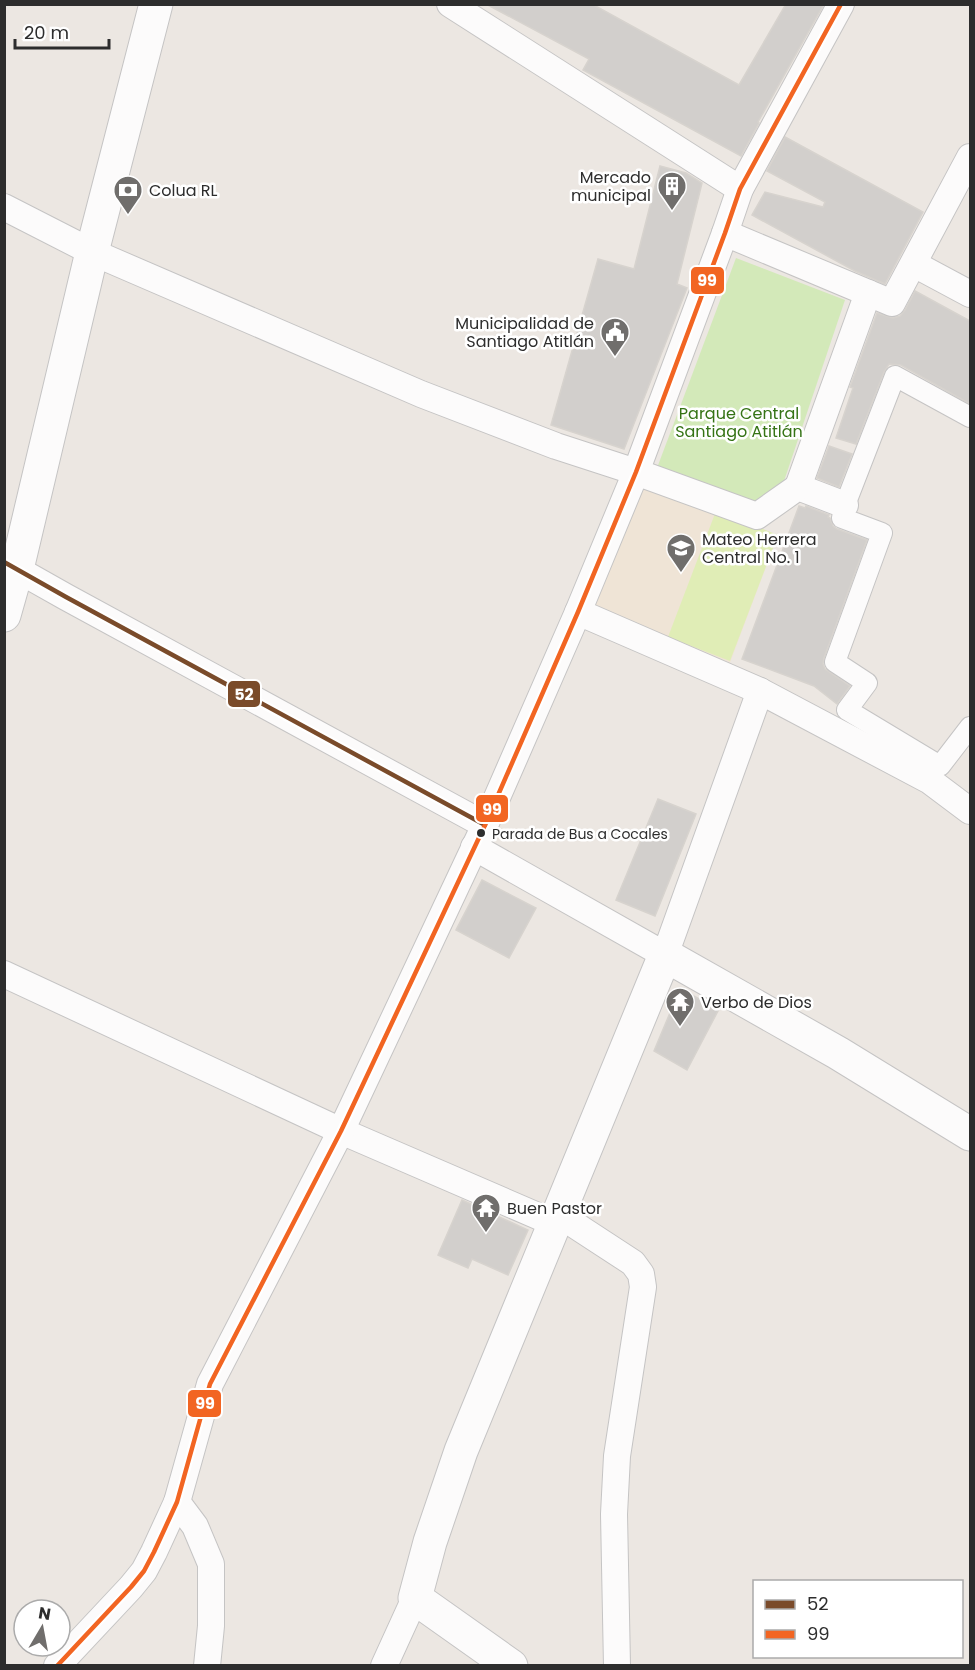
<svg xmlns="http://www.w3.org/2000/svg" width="975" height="1670" font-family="Poppins,sans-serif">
	<rect width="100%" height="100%" fill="#ece7e2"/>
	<path fill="#efe4d6" d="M 636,480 L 778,535 L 727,671 L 585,611 Z"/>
	<path fill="#d3e9b9" d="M 736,258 L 845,300 L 781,490 L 753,502 L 657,468 Z"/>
	<path fill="#e0edb6" d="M 716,511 L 778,535 L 730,661 L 668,637 Z"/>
	<g fill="#d2cfcc" stroke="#d7d3ce" stroke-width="1.5">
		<path d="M 486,4 L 592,4 L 739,85 L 786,4 L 824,4 L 758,122 L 759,123 L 741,156 L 583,70 L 589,59 Z"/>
		<path d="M 785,137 L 923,212 L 885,284 L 855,271 L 752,215 L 765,192 L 823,207 L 825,202 L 767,171 Z"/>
		<path d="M 660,166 L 686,173 L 702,183 L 677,284 L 687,288 L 624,449 L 551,425 L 598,259 L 634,269 Z"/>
		<path d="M 915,291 L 970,321 L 970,404 L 901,365 L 889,364 L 884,372 L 856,444 L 836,438 L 853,388 L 850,387 L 877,313 L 893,318 L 900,316 L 905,310 Z"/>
		<path d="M 829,446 L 852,454 L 839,487 L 817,478 Z"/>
		<path d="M 799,506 L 805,508 L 806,506 L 829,515 L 828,517 L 830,518 L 833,526 L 837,529 L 867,540 L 824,658 L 823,664 L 825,669 L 850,686 L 837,704 L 814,686 L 742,659 Z"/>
		<path d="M 658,799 L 696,814 L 655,916 L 616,900 Z"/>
		<path d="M 482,880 L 536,908 L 509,958 L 456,930 Z"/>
		<path d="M 680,989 L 719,1009 L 687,1070 L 654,1051 Z"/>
		<path d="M 462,1200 L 528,1230 L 508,1275 L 472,1259 L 468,1268 L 438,1255 Z"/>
	</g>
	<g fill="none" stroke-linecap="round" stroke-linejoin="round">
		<g stroke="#c5c4c4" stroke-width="22">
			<path id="pedestrian" d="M 970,417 L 895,376 L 845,505 L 842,518 L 882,533 L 835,662 L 867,683 L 847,710 L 940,766 L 970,727"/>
		</g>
		<g stroke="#c5c4c4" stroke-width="28">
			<g id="minor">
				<path d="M 450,4 L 740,189"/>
				<path d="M 4,207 L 92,252 L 421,394 L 556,446 L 636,472 L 757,516 L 798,487 L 845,505"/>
				<path d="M 725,233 L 892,303 L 970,157"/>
				<path d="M 914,264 L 970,294"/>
				<path d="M 798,487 L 868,293"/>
				<path d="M 4,562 L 66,597 L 485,825"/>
				<path d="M 578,612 L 760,691 L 930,781 L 970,811"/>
				<path d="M 474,847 L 665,955 L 760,691"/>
				<path d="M 4,974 L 341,1131 L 554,1223"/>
				<path d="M 558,1214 L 633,1263 L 641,1274 L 643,1287 L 617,1456 L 614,1514 L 617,1666"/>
				<path d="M 177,1502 L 195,1526 L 211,1564 L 211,1626 L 207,1666"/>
				<path d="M 57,1666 L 131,1587 L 144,1571 L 154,1552 L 177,1502 L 210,1384 L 341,1131 L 485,825 L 578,612 L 636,472 L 725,233 L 740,189 L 841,4"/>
				<path d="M 384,1666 L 415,1598"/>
			</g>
		</g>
		<g stroke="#c5c4c4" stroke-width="35">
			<g id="secondary">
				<path d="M 4,615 L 17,569 L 92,252 L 156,4"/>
				<path d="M 511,1666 L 415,1598 L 430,1542 L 461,1451 L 665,955 L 838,1053 L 970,1134"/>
			</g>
		</g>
		<use href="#pedestrian" stroke="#fcfbfb" stroke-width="20"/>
		<use href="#minor" stroke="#fcfbfb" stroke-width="26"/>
		<use href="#secondary" stroke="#fcfbfb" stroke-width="33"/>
		<g stroke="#fff" stroke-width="9">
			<path id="bus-1" d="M 4,562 L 66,597 L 485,825"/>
		</g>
		<g stroke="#fff" stroke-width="9">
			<path id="bus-2" d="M 57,1666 L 131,1587 L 144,1571 L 154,1552 L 177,1502 L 210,1384 L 341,1131 L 485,825 L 578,612 L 636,472 L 725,233 L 740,189 L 841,4"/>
		</g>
		<use href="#bus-1" stroke="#7a4b2a" stroke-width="4.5"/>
		<use href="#bus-2" stroke="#f26522" stroke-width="4.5"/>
	</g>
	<defs>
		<g id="building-pin" transform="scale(1.5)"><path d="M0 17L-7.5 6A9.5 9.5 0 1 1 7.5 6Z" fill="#706e6c" stroke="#fff"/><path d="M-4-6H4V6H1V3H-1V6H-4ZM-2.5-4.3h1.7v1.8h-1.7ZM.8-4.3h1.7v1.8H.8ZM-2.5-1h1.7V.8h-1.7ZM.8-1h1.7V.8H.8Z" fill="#fff"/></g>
		<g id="bank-pin" transform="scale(1.5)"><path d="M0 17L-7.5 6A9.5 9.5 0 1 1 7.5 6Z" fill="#706e6c" stroke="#fff"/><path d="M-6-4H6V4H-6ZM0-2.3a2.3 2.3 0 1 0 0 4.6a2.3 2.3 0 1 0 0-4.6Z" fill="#fff"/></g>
		<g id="civic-pin" transform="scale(1.5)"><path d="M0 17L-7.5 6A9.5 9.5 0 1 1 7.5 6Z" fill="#706e6c" stroke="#fff"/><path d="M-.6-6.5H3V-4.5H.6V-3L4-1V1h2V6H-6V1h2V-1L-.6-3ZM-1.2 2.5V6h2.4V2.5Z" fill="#fff"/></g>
		<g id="school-pin" transform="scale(1.5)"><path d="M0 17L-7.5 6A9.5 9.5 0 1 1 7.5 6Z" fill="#706e6c" stroke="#fff"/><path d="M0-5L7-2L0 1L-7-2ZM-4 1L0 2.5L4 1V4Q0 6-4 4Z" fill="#fff"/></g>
		<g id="temple-pin" transform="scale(1.5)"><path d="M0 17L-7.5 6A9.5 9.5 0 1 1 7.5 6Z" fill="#706e6c" stroke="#fff"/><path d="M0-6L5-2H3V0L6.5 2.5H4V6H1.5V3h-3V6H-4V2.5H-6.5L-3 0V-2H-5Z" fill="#fff"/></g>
	</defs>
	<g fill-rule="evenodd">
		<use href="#building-pin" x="672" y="186"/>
		<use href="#bank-pin" x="128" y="190"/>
		<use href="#civic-pin" x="615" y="332"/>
		<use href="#school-pin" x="681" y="548"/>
		<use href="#temple-pin" x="680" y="1002"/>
		<use href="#temple-pin" x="486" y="1208"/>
	</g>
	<circle fill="#2d2d2d" stroke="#fff" stroke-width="2" cx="481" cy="833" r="5"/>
	<g text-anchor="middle" stroke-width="5" stroke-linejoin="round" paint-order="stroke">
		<g font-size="14" fill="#2d2d2d" stroke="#fff" text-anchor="start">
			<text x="492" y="839">Parada de Bus a Cocales</text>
		</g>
		<g font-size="16" fill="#2d2d2d" stroke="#fff" text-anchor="start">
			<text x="651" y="183" text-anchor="end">Mercado<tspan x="651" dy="18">municipal</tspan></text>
			<text x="149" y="196">Colua RL</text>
			<text x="594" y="329" text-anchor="end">Municipalidad de<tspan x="594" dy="18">Santiago Atitlán</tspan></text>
			<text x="702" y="545">Mateo Herrera<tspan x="702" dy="18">Central No. 1</tspan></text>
			<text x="701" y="1008">Verbo de Dios</text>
			<text x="507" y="1214">Buen Pastor</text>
		</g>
		<g font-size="16" fill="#357315" stroke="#fff">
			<text x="739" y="419">Parque Central<tspan x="739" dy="18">Santiago Atitlán</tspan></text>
		</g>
	</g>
	<g stroke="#fff" stroke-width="2">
		<rect x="690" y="266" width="35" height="29" rx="6" fill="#f26522"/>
		<rect x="227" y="680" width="34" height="28" rx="6" fill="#7a4b2a"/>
		<rect x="475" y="794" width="34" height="29" rx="6" fill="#f26522"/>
		<rect x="187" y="1389" width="35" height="29" rx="6" fill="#f26522"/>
	</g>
	<g font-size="16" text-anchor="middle" font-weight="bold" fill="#fff">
		<text x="707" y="286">99</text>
		<text x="244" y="700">52</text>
		<text x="492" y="815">99</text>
		<text x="205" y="1409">99</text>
	</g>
	<rect width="975" height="1670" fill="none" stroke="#2d2d2d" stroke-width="12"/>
	<rect x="753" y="1580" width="210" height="78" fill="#ffffff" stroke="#ababab" stroke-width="1.5"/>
	<rect x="765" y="1600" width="30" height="9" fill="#7a4b2a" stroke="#ababab" stroke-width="1.5"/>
	<text x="807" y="1610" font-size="18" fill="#2d2d2d">52</text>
	<rect x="765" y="1630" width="30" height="9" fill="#f26522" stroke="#ababab" stroke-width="1.5"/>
	<text x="807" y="1640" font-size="18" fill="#2d2d2d">99</text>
	<g transform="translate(42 1628) rotate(10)"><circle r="28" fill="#ffffff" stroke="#ababab" stroke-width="1.5"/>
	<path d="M0-4.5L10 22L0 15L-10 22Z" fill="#706e6c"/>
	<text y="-9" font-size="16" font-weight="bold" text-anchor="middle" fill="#2d2d2d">N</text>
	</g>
	<path d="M15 39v9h94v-9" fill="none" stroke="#2d2d2d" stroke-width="3"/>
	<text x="24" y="39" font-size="18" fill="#2d2d2d" stroke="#ffffff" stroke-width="4.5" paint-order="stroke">20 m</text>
</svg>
